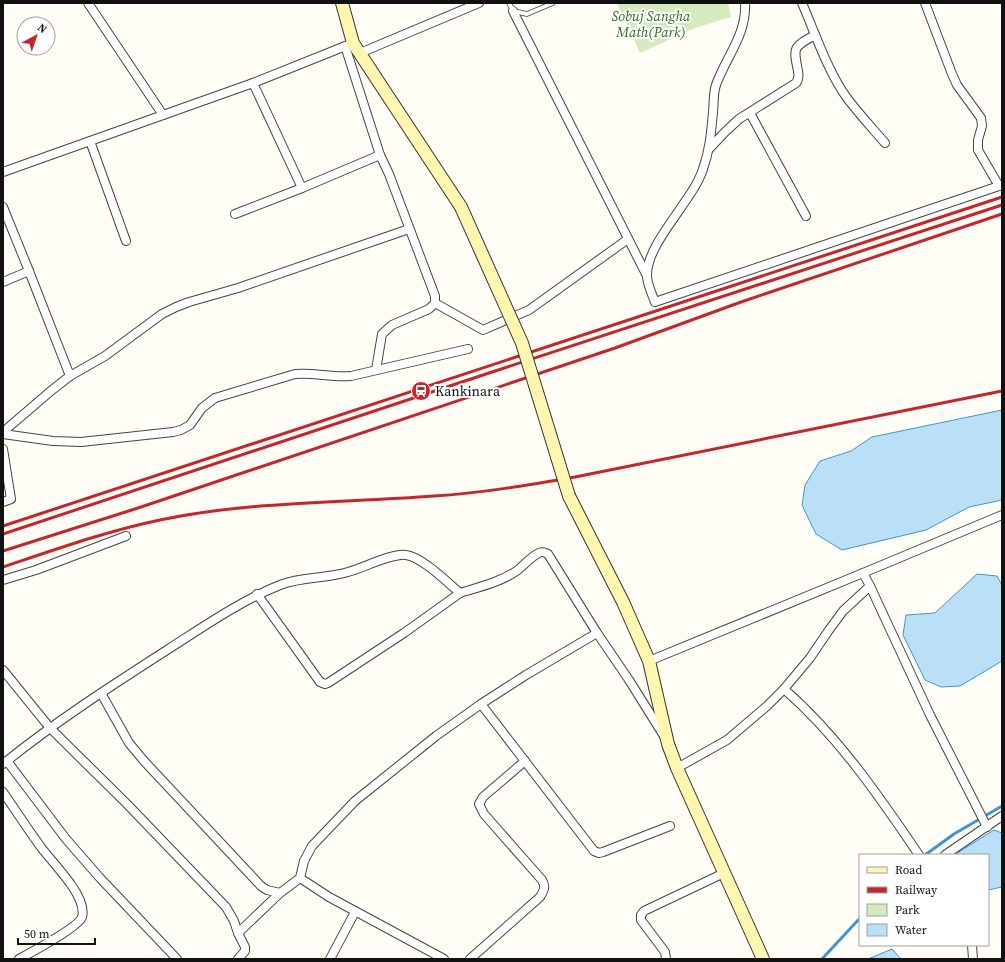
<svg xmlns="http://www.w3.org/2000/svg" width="1005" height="962" font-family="'Source Serif 4',serif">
	<rect width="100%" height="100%" fill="#fffdf5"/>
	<path fill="#d5ebbd" d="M 617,3 L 728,3 L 731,17 L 695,28 L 640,53 Z"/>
	<g fill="#b9e0f7" stroke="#3f96cf">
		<path d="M 1002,410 L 1002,500 L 969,507 L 926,530 L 842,550 L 816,534 L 802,505 L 805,485 L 820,461 L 851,451 L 872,437 Z"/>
		<path d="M 977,574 L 997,576 L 1002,585 L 1002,661 L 960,686 L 941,687 L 925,680 L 903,635 L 906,615 L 935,613 Z"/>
		<path d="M 994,830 L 1002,833 L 1002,887 L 988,890 L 988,855 L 954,855 Z"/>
		<path d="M 892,949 L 901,959 L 868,959 Z"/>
	</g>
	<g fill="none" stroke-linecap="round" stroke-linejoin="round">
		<g stroke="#3f96cf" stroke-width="3">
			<path d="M 925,855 L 954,834 L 1002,806"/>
			<path d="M 822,959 L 860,918"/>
		</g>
		<g stroke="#444" stroke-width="5.5">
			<path id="service" d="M 509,3 L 513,11 L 527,14 L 553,3"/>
		</g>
		<g stroke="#444" stroke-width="10">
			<g id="minor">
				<path d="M 88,3 L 163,115"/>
				<path d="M 745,3 C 747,34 726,57 716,85 C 713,93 714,104 713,112 C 711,133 710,149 703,169 C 693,201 646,243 647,276 C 647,284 652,294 655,302 L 1002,185"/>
				<path d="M 802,3 C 815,33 828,72 847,98 C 859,114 873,129 885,143"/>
				<path d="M 925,3 L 952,74 L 957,85 L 981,118 L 982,126 L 978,140 L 978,150 L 999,186"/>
				<path d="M 513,11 L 647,276"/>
				<path d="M 345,46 L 380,155"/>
				<path d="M 360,53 L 479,3"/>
				<path d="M 750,113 L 806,216"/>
				<path d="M 90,141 L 126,241"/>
				<path d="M 709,149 L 725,132 L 739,119 L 796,83 C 799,79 799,76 798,71 C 793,47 793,47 815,35"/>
				<path d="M 3,172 L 253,83 L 353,43"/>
				<path d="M 302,188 L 380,155 L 389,174 L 435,296 L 435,303 L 429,309 L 392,325 L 382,334 L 376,370"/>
				<path d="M 3,207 L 29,271 L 70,376"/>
				<path d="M 235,214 L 302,188 L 253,83"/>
				<path d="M 3,282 L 29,271"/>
				<path d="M 435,303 L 483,330 L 529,310 L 628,239"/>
				<path d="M 3,432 L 52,390 L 70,376 L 105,356 L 162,314 L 176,307 L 189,302 L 238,288 L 409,229"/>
				<path d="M 3,434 L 53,441 L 81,442 L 173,432 L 181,430 L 190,425 L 202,408 L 215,398 L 295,374 C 314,372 332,378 351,376 L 468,349"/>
				<path d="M 3,449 L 11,499 L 3,502"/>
				<path d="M 3,580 L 36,570 L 126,536"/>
				<path d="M 870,586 L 930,715 L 987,827"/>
				<path d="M 257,594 L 320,682 L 325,684 L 328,683 L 404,633 L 460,593"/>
				<path d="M 649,661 L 863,573 L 1002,515"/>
				<path d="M 3,670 L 50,728 L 127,804 L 226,907 L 234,921 L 238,933 L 245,947 L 245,951 L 238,959"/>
				<path d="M 784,689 C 838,736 879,796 919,855"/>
				<path d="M 101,693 L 129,743 L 144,761 L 261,886 L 267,890 L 280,893 L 300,878"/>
				<path d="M 481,704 L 594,851 L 599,853 L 603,852 L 670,826"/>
				<path d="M 7,761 L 66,839 L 100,878 L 177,959"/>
				<path d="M 3,764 C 55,722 111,686 167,650 C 203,627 240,601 280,585 C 302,576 326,579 348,572 C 363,568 392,553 406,555 C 422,557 447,582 460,593 C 479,587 501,582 518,570 C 524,565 530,558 537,554 C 541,551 544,552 548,554 L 597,633 L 629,680 L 664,736"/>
				<path d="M 677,768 L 727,740 L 767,706 L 784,689 L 810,658 L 829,630 L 843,611 L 870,586 L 863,573"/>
				<path d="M 3,792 C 16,811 29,831 43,850 C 53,862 63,873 72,886 C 77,893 85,907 82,917 C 79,927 30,953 19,959"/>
				<path d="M 945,855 L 1002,816"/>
				<path d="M 238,933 L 280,893"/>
				<path d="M 972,945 L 973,959"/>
				<path d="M 330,959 L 355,912"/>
				<path d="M 444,959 L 329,897 L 300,878 L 304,861 L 312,846 L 355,801 L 436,736 L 481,704 L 526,675 L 597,633"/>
				<path d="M 470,959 L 540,897 C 544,890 546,887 542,880 L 484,814 L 479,804 L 483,797 L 525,761"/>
				<path d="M 666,959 L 665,952 L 641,920 L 641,915 L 644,911 L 724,873"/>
			</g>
		</g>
		<g stroke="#333" stroke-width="14">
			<g id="secondary">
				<path d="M 342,3 L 353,43 L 461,207"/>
				<path d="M 569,496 L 623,602 L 649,661 L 668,744 L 677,768 L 763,959"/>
			</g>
		</g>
		<use href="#service" stroke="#fff" stroke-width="4"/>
		<use href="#minor" stroke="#fff" stroke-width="8"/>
		<use href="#secondary" stroke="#fff6b0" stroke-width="12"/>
		<g stroke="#c4262e" stroke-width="3">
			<path d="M 3,526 L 1002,197"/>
			<path d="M 3,534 L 486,374 L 1002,205"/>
			<path d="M 3,551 L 141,507 L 615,348 L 741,302 L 1002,214"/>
			<path d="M 3,567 C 54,550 107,531 160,520 C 250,501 343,503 434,496 C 482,493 529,485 575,477 L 1002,391"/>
		</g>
		<g stroke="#333" stroke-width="14" stroke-linecap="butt">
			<path id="secondary-bridge" d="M 461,207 L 522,343 L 569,496"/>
		</g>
		<use href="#secondary-bridge" stroke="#fff6b0" stroke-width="12"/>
	</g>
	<defs>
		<g id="station-disc" transform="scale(1)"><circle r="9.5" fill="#c4262e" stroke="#fff"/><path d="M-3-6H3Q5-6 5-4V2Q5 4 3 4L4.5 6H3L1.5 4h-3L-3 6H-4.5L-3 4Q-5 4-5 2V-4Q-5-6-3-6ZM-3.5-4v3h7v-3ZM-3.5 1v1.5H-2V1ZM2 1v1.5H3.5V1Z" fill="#fff"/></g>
	</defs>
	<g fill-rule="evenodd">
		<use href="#station-disc" x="421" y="391"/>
	</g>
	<g text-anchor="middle" stroke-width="4" stroke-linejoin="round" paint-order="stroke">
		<g font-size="14" font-style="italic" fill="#2f6b1f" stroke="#fff">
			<text x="651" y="21">Sobuj Sangha<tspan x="651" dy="16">Math(Park)</tspan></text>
		</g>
		<g font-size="14" fill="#111" stroke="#fff" text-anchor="start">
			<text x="435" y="396">Kankinara</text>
		</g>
	</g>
	<rect width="1005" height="962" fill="none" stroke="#111111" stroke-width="8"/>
	<rect x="859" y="854" width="130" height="92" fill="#ffffff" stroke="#a0a0a0"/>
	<rect x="867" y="867" width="20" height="6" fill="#fff6b0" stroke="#a0a0a0"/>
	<text x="895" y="874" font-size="12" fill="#111111">Road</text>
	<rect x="867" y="887" width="20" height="6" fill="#c4262e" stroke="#a0a0a0"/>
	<text x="895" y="894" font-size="12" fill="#111111">Railway</text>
	<rect x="867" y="904" width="20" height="12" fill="#d5ebbd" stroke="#a0a0a0"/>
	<text x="895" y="914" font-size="12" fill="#111111">Park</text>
	<rect x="867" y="924" width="20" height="12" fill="#b9e0f7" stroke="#a0a0a0"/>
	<text x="895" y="934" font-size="12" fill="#111111">Water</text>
	<g transform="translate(36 36) rotate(40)"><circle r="19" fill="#ffffff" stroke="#a0a0a0"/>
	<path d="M0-3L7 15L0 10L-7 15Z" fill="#c4262e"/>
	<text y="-6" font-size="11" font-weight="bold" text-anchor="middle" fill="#111111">N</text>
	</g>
	<path d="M18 938v6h77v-6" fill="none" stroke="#111111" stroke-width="2"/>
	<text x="24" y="938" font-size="12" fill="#111111" stroke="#ffffff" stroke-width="3" paint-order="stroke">50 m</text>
</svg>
